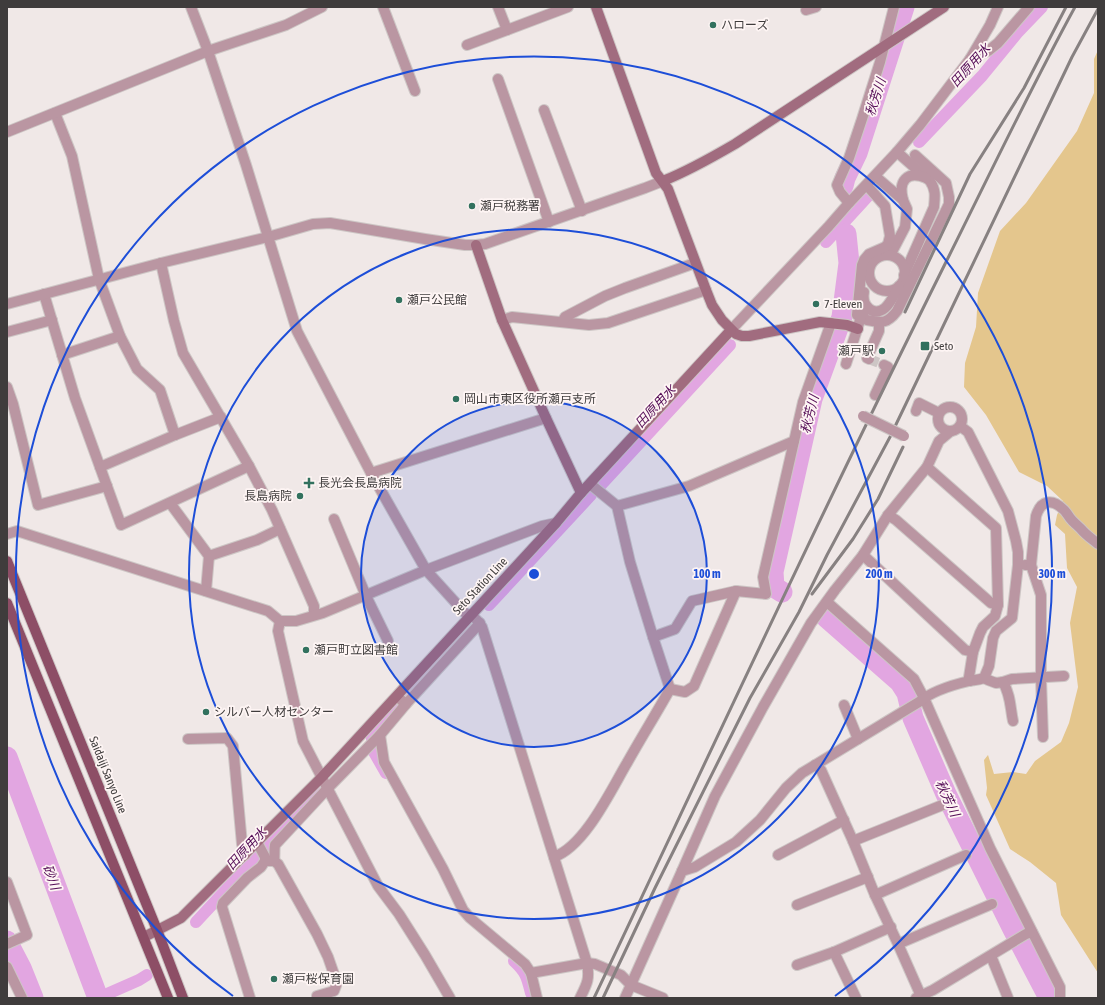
<svg xmlns="http://www.w3.org/2000/svg" width="1105" height="1005" font-family="'Asap Condensed','Noto Sans JP',sans-serif">
	<rect width="100%" height="100%" fill="#f0e8e7"/>
	<path fill="#e4c68d" d="M 1098,50 L 1098,973 L 1061,915 L 1056,883 L 1030,862 L 1010,849 L 986,795 L 987,788 L 984,760 L 988,755 L 994,774 L 1013,772 L 1026,774 L 1035,761 L 1061,742 L 1069,723 L 1078,687 L 1070,623 L 1077,587 L 1067,568 L 1065,534 L 1055,525 L 1057,515 L 1063,501 L 1047,486 L 1019,472 L 986,415 L 964,387 L 965,363 L 976,327 L 978,293 L 1000,231 L 1026,203 L 1077,131 L 1094,93 L 1094,59 Z"/>
	<g fill="none" stroke-linecap="round" stroke-linejoin="round">
		<g stroke="#e2a6e1" stroke-width="12">
			<path d="M 919,142 L 982,76 L 1018,32 L 1042,7"/>
			<path d="M 826,242 L 869,195"/>
			<path d="M 600,486 L 730,345"/>
			<path d="M 489,605 L 591,495"/>
			<path d="M 386,773 L 374,752 L 371,732 L 468,629"/>
			<path d="M 196,922 L 317,792"/>
			<path d="M 514,961 C 526,972 527,977 531,993"/>
			<path d="M 98,998 L 139,980 L 147,975"/>
		</g>
		<g stroke="#e2a6e1" stroke-width="21">
			<path d="M 843,186 L 845,178 L 857,153 L 904,7"/>
			<path d="M 782,592 L 774,587 L 773,572 L 812,399 L 842,317 L 849,263 L 846,234"/>
			<path d="M 826,617 L 900,682 L 907,693 L 913,718 L 946,794 L 1013,929 L 1049,998"/>
			<path d="M 7,757 L 98,998"/>
			<path d="M 7,941 L 21,968 L 33,998"/>
		</g>
		<path stroke="#cdc6c5" stroke-width="10" stroke-dasharray="10 5" stroke-linecap="butt" d="M 869,359 L 884,365"/>
		<g stroke="#cdc6c5" stroke-width="12">
			<g id="street">
				<path d="M 191,7 L 208,51 L 246,165 L 297,331 L 371,473 L 426,570 L 465,613 C 473,615 478,620 482,627 L 587,963 C 590,979 587,984 580,998"/>
				<path d="M 383,7 L 415,91"/>
				<path d="M 498,7 L 507,30"/>
				<path d="M 806,10 L 816,7"/>
				<path d="M 467,45 L 568,7"/>
				<path d="M 970,59 L 988,51 L 998,43 L 1029,7"/>
				<path d="M 498,79 L 549,222"/>
				<path d="M 544,110 L 582,211"/>
				<path d="M 55,113 L 72,156 L 99,279 L 120,336 L 137,369 L 160,390 L 175,435"/>
				<path d="M 7,132 L 208,51 L 286,25 L 322,7"/>
				<path d="M 897,152 L 930,181 C 936,190 935,196 934,207 L 904,275"/>
				<path d="M 875,176 L 903,200 L 907,209 L 905,227 L 893,250 L 885,255"/>
				<path d="M 903,200 C 898,181 907,170 926,178"/>
				<path d="M 849,203 L 840,192 L 837,185 L 849,158 L 862,119 L 880,62 L 894,7"/>
				<circle cx="887" cy="273" r="18"/>
				<path d="M 161,263 L 174,321 L 183,353 L 249,466 L 272,510 L 314,606 L 314,615"/>
				<path d="M 864,292 C 861,305 873,318 885,308 C 891,303 895,293 899,286"/>
				<path d="M 44,294 L 75,398 L 121,525 L 249,466"/>
				<path d="M 7,304 L 161,263 L 268,237 L 313,224 L 330,223 L 425,239 L 465,245 L 476,245 L 485,244 L 645,188 L 663,181"/>
				<path d="M 857,315 L 862,265 L 864,260 L 869,254 L 885,247 L 888,244 L 890,236 L 885,206 L 870,189"/>
				<path d="M 502,320 L 512,317 L 589,325 L 608,323 L 706,290"/>
				<path d="M 867,320 C 882,323 887,324 897,311 L 949,204 L 949,197 L 946,183 L 915,155"/>
				<path d="M 562,322 L 565,317 L 605,296 L 625,288 L 695,263"/>
				<path d="M 731,330 L 829,226 L 849,203 L 897,152 L 920,125 L 970,59 L 990,25 L 998,7"/>
				<path d="M 7,332 L 52,320"/>
				<path d="M 62,355 L 120,336"/>
				<path d="M 869,359 L 867,358 L 879,331 L 879,323"/>
				<path d="M 846,364 L 861,317 L 866,309"/>
				<path d="M 7,387 L 13,404 L 38,505 L 107,486"/>
				<path d="M 875,395 L 888,367 L 884,365"/>
				<circle cx="950" cy="419" r="12"/>
				<path d="M 916,411 L 919,403 L 939,413"/>
				<path d="M 100,467 L 175,435 L 221,417"/>
				<path d="M 927,467 L 996,528 L 998,605 L 995,616 L 983,627 L 980,633 L 973,652 L 969,677 L 970,681"/>
				<path d="M 371,473 L 546,418"/>
				<path d="M 170,503 L 209,556 L 206,591"/>
				<path d="M 617,506 L 689,486 L 794,441"/>
				<path d="M 888,515 L 896,520 L 991,603 L 998,605"/>
				<path d="M 334,519 L 366,596 L 388,641"/>
				<path d="M 7,534 L 17,531 L 268,611 L 280,621 L 296,621 L 323,613 L 426,570 L 542,526 L 556,523"/>
				<path d="M 863,555 L 965,650 L 973,652"/>
				<path d="M 209,556 L 257,540 L 280,529"/>
				<path d="M 1025,565 L 1031,565 L 1036,516 C 1041,500 1052,498 1064,510 C 1066,512 1068,515 1070,518 C 1073,522 1077,525 1081,529 C 1086,535 1092,539 1098,544"/>
				<path d="M 1031,565 L 1041,595 L 1041,678 L 1043,737"/>
				<path d="M 827,602 L 914,679 L 924,698 L 990,848 L 1060,987 L 1060,998"/>
				<path d="M 280,621 L 278,631 L 303,741 L 378,886 L 399,914 L 425,955 L 450,998"/>
				<path d="M 653,637 L 675,629 L 692,601 L 736,591 L 766,594 L 763,577 L 803,402 L 831,323"/>
				<path d="M 984,678 L 988,680 L 996,683 L 1003,682 L 1012,679 L 1064,676"/>
				<path d="M 1003,682 C 1011,696 1010,707 1013,721"/>
				<path d="M 670,689 L 685,692 L 694,686 L 736,591"/>
				<path d="M 401,700 L 406,704 L 480,623"/>
				<path d="M 844,705 L 858,739"/>
				<path d="M 380,735 L 384,762 L 443,869 L 463,910 L 470,918 L 525,964 L 531,973 L 537,998"/>
				<path d="M 188,739 L 227,738 L 233,746 L 242,844 L 245,855"/>
				<path d="M 815,765 L 821,770 L 853,841 L 875,895 L 898,944 L 921,996"/>
				<path d="M 853,841 L 945,804"/>
				<path d="M 778,855 L 844,820"/>
				<path d="M 554,857 C 585,846 611,790 627,763 C 641,738 656,714 670,689 L 653,637 L 630,562 L 617,506 L 590,484"/>
				<path d="M 268,861 L 274,861 L 278,864 L 317,934 L 328,957 L 337,983 L 334,991 L 317,996 L 317,998"/>
				<path d="M 274,861 C 275,855 274,850 275,845 L 328,788 L 380,735 L 406,704"/>
				<path d="M 682,871 L 715,796 L 763,707 L 811,623 L 835,590 L 863,555 L 888,515 L 927,467 L 939,441 L 951,431"/>
				<path d="M 7,882 L 27,935 L 7,944"/>
				<path d="M 875,895 L 966,855"/>
				<path d="M 797,905 L 868,877"/>
				<path d="M 898,944 L 992,904"/>
				<path d="M 834,952 L 856,998"/>
				<path d="M 991,956 L 1008,998"/>
				<path d="M 797,965 L 834,952 L 891,927"/>
				<path d="M 7,967 L 22,998"/>
				<path d="M 531,973 L 587,963 L 595,964 L 621,975 L 631,985 L 663,998"/>
				<path d="M 250,998 L 222,907 L 223,903 L 247,878 L 261,867 L 265,861 L 265,857 L 257,842"/>
				<path d="M 625,998 L 682,871 L 695,867 L 736,842 L 760,820 L 786,788 L 802,773 L 919,702 C 932,691 952,685 969,681 C 975,680 979,680 984,678 L 989,666 L 993,638 L 996,631 L 1012,618 L 1018,565 L 1018,552 L 1016,541 L 1008,511 L 968,432 L 960,426"/>
				<path d="M 916,998 L 933,990 L 1026,934 L 1032,932"/>
			</g>
		</g>
		<g stroke="#cdc6c5" stroke-width="12">
			<g id="secondary">
				<path d="M 596,7 L 656,173 L 668,189 L 706,290 L 712,305 L 722,320 L 736,334 L 742,336 L 749,336 L 820,322 L 847,325 L 858,329"/>
				<path d="M 663,181 C 688,171 711,158 735,144 L 944,7"/>
				<path d="M 476,245 L 502,320 L 546,418 L 581,493"/>
				<path d="M 144,937 L 181,918 L 322,777 L 556,523 L 581,493 L 731,330"/>
			</g>
		</g>
		<g stroke="#cdc6c5" stroke-width="12">
			<g id="primary">
				<path d="M 7,561 L 157,930 L 183,998"/>
				<path d="M 7,603 L 168,998"/>
			</g>
		</g>
		<use href="#street" stroke="#ba96a2" stroke-width="10"/>
		<use href="#secondary" stroke="#a16c7f" stroke-width="10"/>
		<use href="#primary" stroke="#8d4e66" stroke-width="10"/>
		<g stroke="#878181" stroke-width="3">
			<path d="M 905,312 L 970,174 L 1024,88 L 1066,7"/>
			<path d="M 812,594 L 853,539 L 878,499 L 903,447"/>
			<path d="M 594,998 C 710,753 824,507 945,264 C 988,178 1029,91 1075,7"/>
			<path d="M 603,998 L 655,888 L 750,698 L 799,612 L 827,555 L 890,437 L 1072,57 L 1098,9"/>
		</g>
		<g stroke="#cdc6c5" stroke-width="12" stroke-linecap="butt">
			<path id="street-bridge" d="M 863,416 L 904,436"/>
		</g>
		<use href="#street-bridge" stroke="#ba96a2" stroke-width="10"/>
	</g>
	<circle cx="534" cy="574" r="173" fill="#1d4ed8" fill-opacity=".12"/>
	<g fill="none" stroke="#1d4ed8" stroke-width="2">
		<circle cx="534" cy="574" r="173"/>
		<circle cx="534" cy="574" r="345"/>
		<path d="M233 996A518 518 0 1 1 835 996"/>
	</g>
	<g fill="#32715e" stroke="#fef5f4" stroke-width="1.5">
		<circle cx="713" cy="25" r="4"/>
		<circle cx="472" cy="206" r="4"/>
		<circle cx="399" cy="300" r="4"/>
		<circle cx="816" cy="304" r="4"/>
		<rect x="920" y="341" width="10" height="10" rx="2"/>
		<circle cx="882" cy="351" r="4"/>
		<circle cx="456" cy="399" r="4"/>
		<path d="M307 477h4v4h4v4h-4v4h-4v-4h-4v-4h4z"/>
		<circle cx="300" cy="496" r="4"/>
		<circle cx="306" cy="650" r="4"/>
		<circle cx="206" cy="712" r="4"/>
		<circle cx="274" cy="979" r="4"/>
	</g>
	<g text-anchor="middle" stroke-width="3.5" stroke-linejoin="round" paint-order="stroke">
		<g font-size="12" fill="#3f3c3c" stroke="#fef5f4" text-anchor="start">
			<text x="721" y="29">ハローズ</text>
			<text x="480" y="210">瀬戸税務署</text>
			<text x="407" y="304">瀬戸公民館</text>
			<text x="824" y="308">7-Eleven</text>
			<text x="934" y="350">Seto</text>
			<text x="874" y="355" text-anchor="end">瀬戸駅</text>
			<text x="464" y="403">岡山市東区役所瀬戸支所</text>
			<text x="318" y="487">長光会長島病院</text>
			<text x="292" y="500" text-anchor="end">長島病院</text>
			<text x="314" y="654">瀬戸町立図書館</text>
			<text x="214" y="716">シルバー人材センター</text>
			<text x="282" y="983">瀬戸桜保育園</text>
		</g>
		<g font-size="12" fill="#3f3c3c" stroke="#fef5f4">
			<text transform="translate(480 586) rotate(-47)" y="4">Seto Station Line</text>
			<text transform="translate(108 775) rotate(68)" y="4">Saidaiji Sanyo Line</text>
		</g>
		<g font-size="13" font-style="italic" fill="#540c56" stroke="#fef5f4">
			<text transform="translate(970 65) rotate(-48)" y="5">田原用水</text>
			<text transform="translate(875 97) rotate(-72)" y="5">秋芳川</text>
			<text transform="translate(655 406) rotate(-47)" y="5">田原用水</text>
			<text transform="translate(809 414) rotate(-76)" y="5">秋芳川</text>
			<text transform="translate(948 798) rotate(65)" y="5">秋芳川</text>
			<text transform="translate(246 848) rotate(-47)" y="5">田原用水</text>
			<text transform="translate(52 877) rotate(69)" y="5">砂川</text>
		</g>
	</g>
	<circle cx="534" cy="574" r="6" fill="#1d4ed8" stroke="#fef5f4" stroke-width="2"/>
	<g font-size="12" text-anchor="middle" font-weight="bold" fill="#1d4ed8" stroke="#fef5f4" stroke-width="3.5" stroke-linejoin="round" paint-order="stroke">
		<text x="707" y="578">100 m</text>
		<text x="879" y="578">200 m</text>
		<text x="1052" y="578">300 m</text>
	</g>
	<rect width="1105" height="1005" fill="none" stroke="#3f3c3c" stroke-width="16"/>
</svg>
